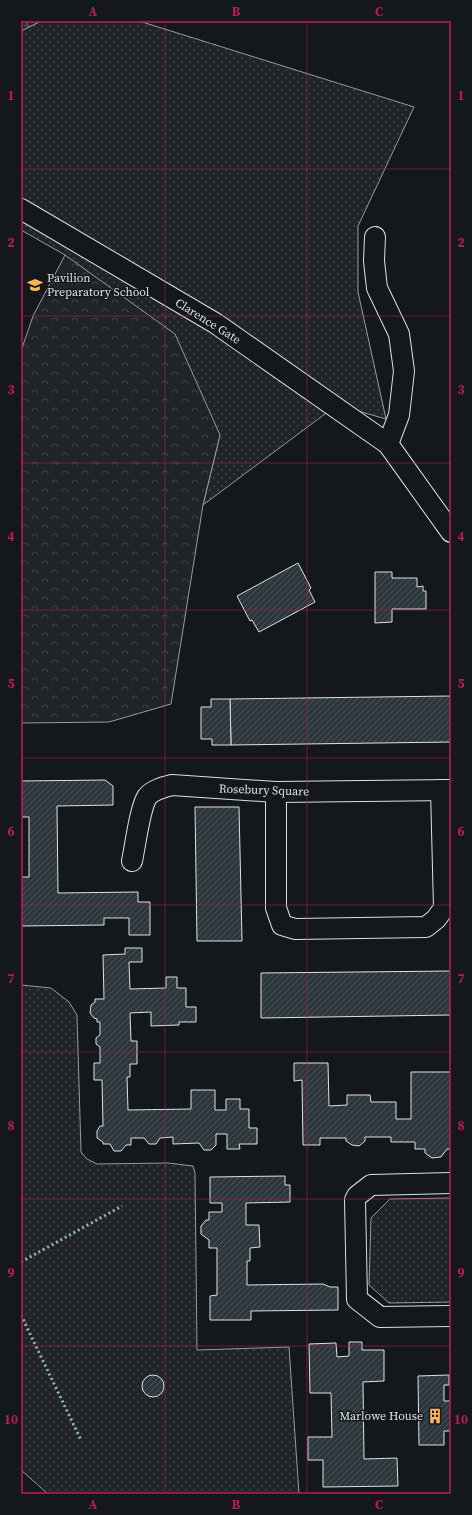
<svg xmlns="http://www.w3.org/2000/svg" width="472" height="1515" font-family="'Source Serif 4',serif">
	<defs>
		<pattern id="grass-dots" width="8" height="8" patternUnits="userSpaceOnUse"><rect width="8" height="8" fill="#202428"/><path d="M2 2h.1M6 6h.1" fill="none" stroke="#404447" stroke-width="1.8" stroke-linecap="round"/></pattern>
		<pattern id="forest-firs" width="22" height="20" patternUnits="userSpaceOnUse"><rect width="22" height="20" fill="#202428"/><path d="M5 1l3.5 6h-7zM16 11l3.5 6h-7z" fill="#404447"/></pattern>
		<pattern id="park-crowns" width="20" height="18" patternUnits="userSpaceOnUse"><rect width="20" height="18" fill="#202428"/><path d="M2 6a3 3 0 1 1 6 0M12 15a3 3 0 1 1 6 0" fill="none" stroke="#404447"/></pattern>
		<pattern id="building-hatch" width="6" height="6" patternUnits="userSpaceOnUse"><rect width="6" height="6" fill="#2c363c"/><path d="M-1 1l2-2M0 6l6-6M5 7l2-2" fill="none" stroke="#4a5358"/></pattern>
	</defs>
	<rect width="100%" height="100%" fill="#14181c"/>
	<g fill="url(#grass-dots)" stroke="#939e99">
		<path d="M 41,21 L 139,21 L 414,107 L 358,226 L 358,292 L 386,419 L 337,405 L 203,505 L 220,435 L 65,255 L 21,230 L 21,31 Z"/>
		<path d="M 21,985 L 51,988 L 69,1002 L 77,1015 L 81,1152 L 87,1159 L 97,1164 L 168,1163 L 193,1166 L 195,1173 L 197,1350 L 289,1347 L 299,1494 L 48,1494 L 21,1470 Z"/>
		<path d="M 451,1198 L 451,1302 L 389,1303 L 369,1285 L 371,1218 L 390,1199 Z"/>
	</g>
	<path fill="url(#forest-firs)" stroke="#939e99" d="M 21,21 L 41,21 L 21,31 Z"/>
	<path fill="url(#park-crowns)" stroke="#939e99" d="M 65,255 L 175,334 L 220,435 L 203,505 L 171,704 L 109,722 L 21,723 L 21,351 L 33,316 Z"/>
	<g fill="url(#building-hatch)" stroke="#d8e6dc">
		<path d="M 298,563 L 311,588 L 309,590 L 315,602 L 259,632 L 252,620 L 250,621 L 237,596 Z"/>
		<path d="M 375,572 L 392,572 L 392,578 L 417,578 L 417,587 L 423,586 L 423,591 L 426,591 L 426,609 L 392,609 L 392,622 L 375,623 Z"/>
		<path d="M 451,696 L 451,742 L 231,745 L 230,699 Z"/>
		<path d="M 211,699 L 230,699 L 231,745 L 212,745 L 212,739 L 201,739 L 201,707 L 211,707 Z"/>
		<path d="M 105,780 L 113,786 L 113,805 L 57,806 L 58,893 L 138,892 L 138,902 L 150,902 L 150,935 L 129,935 L 129,918 L 104,918 L 104,925 L 21,926 L 21,877 L 29,877 L 29,817 L 21,817 L 21,781 Z"/>
		<path d="M 195,807 L 239,807 L 242,941 L 197,941 Z"/>
		<path d="M 125,948 L 142,948 L 142,962 L 129,962 L 130,989 L 166,988 L 166,977 L 177,977 L 177,988 L 186,988 L 186,1007 L 196,1007 L 196,1022 L 179,1022 L 179,1025 L 151,1026 L 151,1012 L 130,1013 L 131,1041 L 137,1041 L 137,1064 L 130,1064 L 130,1077 L 127,1077 L 128,1110 L 191,1109 L 191,1090 L 215,1090 L 215,1110 L 226,1110 L 226,1099 L 240,1099 L 240,1109 L 249,1109 L 249,1128 L 257,1128 L 257,1144 L 239,1144 L 240,1149 L 227,1149 L 227,1134 L 216,1134 L 216,1145 L 211,1150 L 204,1150 L 199,1143 L 173,1144 L 173,1137 L 160,1138 L 156,1144 L 149,1144 L 144,1138 L 131,1138 L 131,1145 L 126,1145 L 121,1151 L 114,1151 L 110,1144 L 103,1144 L 103,1142 L 97,1138 L 97,1131 L 100,1126 L 103,1126 L 102,1080 L 94,1080 L 94,1063 L 100,1063 L 100,1047 L 96,1044 L 96,1038 L 100,1035 L 100,1022 L 97,1022 L 97,1019 L 94,1018 L 90,1013 L 91,1005 L 95,1002 L 95,999 L 104,999 L 103,955 L 125,954 Z"/>
		<path d="M 451,971 L 451,1015 L 261,1018 L 261,973 Z"/>
		<path d="M 294,1063 L 328,1063 L 329,1106 L 347,1105 L 347,1095 L 370,1095 L 371,1102 L 396,1102 L 396,1119 L 411,1119 L 411,1072 L 451,1072 L 451,1149 L 447,1149 L 441,1157 L 432,1158 L 425,1153 L 425,1149 L 415,1149 L 415,1142 L 391,1142 L 391,1137 L 365,1137 L 365,1141 L 359,1146 L 352,1145 L 346,1141 L 346,1138 L 320,1138 L 320,1145 L 303,1145 L 302,1080 L 294,1081 Z"/>
		<path d="M 285,1176 L 285,1185 L 290,1185 L 290,1202 L 246,1203 L 246,1225 L 259,1225 L 260,1247 L 250,1248 L 250,1261 L 247,1261 L 247,1285 L 323,1284 L 330,1287 L 338,1287 L 338,1310 L 251,1311 L 251,1320 L 210,1320 L 210,1296 L 217,1295 L 217,1248 L 209,1248 L 209,1240 L 201,1234 L 201,1226 L 206,1220 L 209,1220 L 209,1212 L 222,1212 L 222,1203 L 210,1203 L 210,1177 Z"/>
		<path d="M 349,1342 L 362,1342 L 362,1350 L 384,1350 L 384,1381 L 363,1382 L 364,1459 L 397,1458 L 398,1486 L 323,1487 L 323,1460 L 308,1460 L 308,1437 L 332,1437 L 331,1393 L 310,1393 L 309,1344 L 336,1343 L 337,1357 L 349,1356 Z"/>
		<path d="M 449,1375 L 449,1385 L 444,1385 L 444,1401 L 451,1401 L 451,1431 L 444,1431 L 444,1445 L 419,1445 L 418,1376 Z"/>
		<circle cx="153" cy="1386" r="11"/>
	</g>
	<g fill="none" stroke-linecap="round" stroke-linejoin="round">
		<g stroke="#d8e6dc" stroke-width="22">
			<g id="street">
				<path d="M 21,209 L 215,323 L 388,444 L 451,532"/>
				<path d="M 375,237 L 374,261 L 377,288 L 399,334 L 404,371 L 399,415 L 388,444"/>
				<path d="M 276,792 L 276,908 L 282,925 L 295,929 L 426,927 L 436,919 L 444,908 L 441,790"/>
				<path d="M 132,861 C 135,847 140,808 147,797 C 152,790 164,787 172,785 L 276,792 L 451,790"/>
				<path d="M 451,1183 L 371,1185 L 357,1196 L 355,1200 L 357,1299 L 380,1317 L 451,1316"/>
			</g>
		</g>
		<use href="#street" stroke="#14181c" stroke-width="20"/>
		<g stroke="#8ac095" stroke-width="3" stroke-dasharray="2 3" stroke-linecap="butt">
			<path d="M 21,1262 L 122,1206"/>
			<path d="M 21,1315 L 81,1440"/>
		</g>
	</g>
	<path fill="none" stroke="#c2185b" stroke-width="1" stroke-opacity="0.55" d="M 165,21 L 165,1494M 307,21 L 307,1494M 21,169 L 451,169M 21,316 L 451,316M 21,463 L 451,463M 21,610 L 451,610M 21,758 L 451,758M 21,905 L 451,905M 21,1052 L 451,1052M 21,1199 L 451,1199M 21,1346 L 451,1346"/>
	<defs>
		<g id="school-bare" transform="scale(1.2)"><path d="M0-5L7-2L0 1L-7-2ZM-4 1L0 2.5L4 1V4Q0 6-4 4Z" fill="#ffb74d" stroke="#14181c" stroke-width="2.5" paint-order="stroke"/></g>
		<g id="building-bare" transform="scale(1.2)"><path d="M-4-6H4V6H1V3H-1V6H-4ZM-2.5-4.3h1.7v1.8h-1.7ZM.8-4.3h1.7v1.8H.8ZM-2.5-1h1.7V.8h-1.7ZM.8-1h1.7V.8H.8Z" fill="#ffb74d" stroke="#14181c" stroke-width="2.5" paint-order="stroke"/></g>
	</defs>
	<g fill-rule="evenodd">
		<use href="#school-bare" x="35" y="285"/>
		<use href="#building-bare" x="435" y="1416"/>
	</g>
	<g text-anchor="middle" stroke-width="3" stroke-linejoin="round" paint-order="stroke">
		<g font-size="12" fill="#d8e6dc" stroke="#14181c" text-anchor="start">
			<text x="47" y="282">Pavilion<tspan x="47" dy="14">Preparatory School</tspan></text>
			<text x="423" y="1420" text-anchor="end">Marlowe House</text>
		</g>
		<g font-size="12" fill="#d8e6dc" stroke="#14181c">
			<text transform="translate(208 321) rotate(32)" y="4">Clarence Gate</text>
			<text transform="translate(264 790) rotate(2)" y="4">Rosebury Square</text>
		</g>
	</g>
	<rect width="472" height="1515" fill="none" stroke="#14181c" stroke-width="44"/>
	<rect x="22" y="22" width="428" height="1471" fill="none" stroke="#c2185b" stroke-width="1.5"/>
	<g font-size="13" text-anchor="middle" font-weight="bold" fill="#c2185b">
		<text x="93" y="16">A</text>
		<text x="236" y="16">B</text>
		<text x="379" y="16">C</text>
		<text x="11" y="100">1</text>
		<text x="461" y="100">1</text>
		<text x="11" y="247">2</text>
		<text x="461" y="247">2</text>
		<text x="11" y="394">3</text>
		<text x="461" y="394">3</text>
		<text x="11" y="541">4</text>
		<text x="461" y="541">4</text>
		<text x="11" y="688">5</text>
		<text x="461" y="688">5</text>
		<text x="11" y="836">6</text>
		<text x="461" y="836">6</text>
		<text x="11" y="983">7</text>
		<text x="461" y="983">7</text>
		<text x="11" y="1130">8</text>
		<text x="461" y="1130">8</text>
		<text x="11" y="1277">9</text>
		<text x="461" y="1277">9</text>
		<text x="11" y="1424">10</text>
		<text x="461" y="1424">10</text>
		<text x="93" y="1509">A</text>
		<text x="236" y="1509">B</text>
		<text x="379" y="1509">C</text>
	</g>
</svg>
